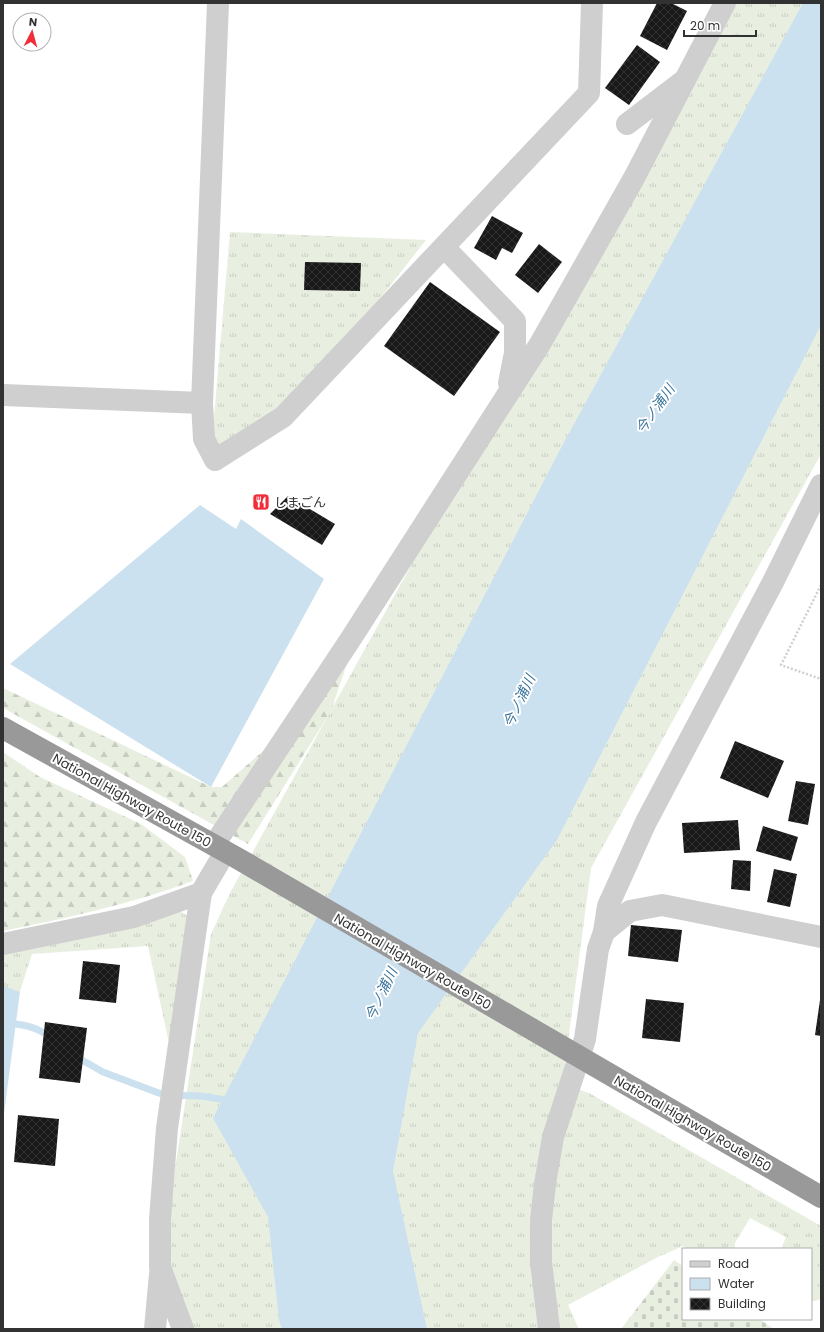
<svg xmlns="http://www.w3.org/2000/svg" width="824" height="1332" font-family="Poppins,'Noto Sans JP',sans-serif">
	<defs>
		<pattern id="grass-tufts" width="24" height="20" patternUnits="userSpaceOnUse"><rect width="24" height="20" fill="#e8efe0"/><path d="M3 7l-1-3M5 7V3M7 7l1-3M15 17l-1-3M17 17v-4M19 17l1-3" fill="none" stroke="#c7cdc1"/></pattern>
		<pattern id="forest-firs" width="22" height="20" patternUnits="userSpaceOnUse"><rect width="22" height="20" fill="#e8efe0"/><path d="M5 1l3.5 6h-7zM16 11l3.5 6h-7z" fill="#c7cdc1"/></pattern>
		<pattern id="cemetery-stones" width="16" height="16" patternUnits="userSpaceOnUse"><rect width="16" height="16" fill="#e8efe0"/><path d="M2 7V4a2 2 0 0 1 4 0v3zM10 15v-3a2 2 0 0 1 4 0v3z" fill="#c7cdc1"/></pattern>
		<pattern id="building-cross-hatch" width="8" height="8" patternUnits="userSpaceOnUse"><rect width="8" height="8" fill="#191919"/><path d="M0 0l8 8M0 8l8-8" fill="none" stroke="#323232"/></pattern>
	</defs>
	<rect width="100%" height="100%" fill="#fff"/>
	<g fill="url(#grass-tufts)">
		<path d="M 722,3 L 821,3 L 821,454 L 591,868 L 560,1102 L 569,1086 L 589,1093 L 821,1226 L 821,1299 L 811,1302 L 811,1249 L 781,1249 L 786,1237 L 750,1218 L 735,1243 L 735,1249 L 687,1249 L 683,1246 L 658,1257 L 568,1305 L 579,1329 L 186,1329 L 160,1267 L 211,934 L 230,893 Z"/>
		<path d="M 230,232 L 426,240 L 307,391 L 211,452 Z"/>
		<path d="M 179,911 L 192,918 L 175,1071 L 148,946 L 32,954 L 3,1044 L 3,952 Z"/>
	</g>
	<g fill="url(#forest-firs)">
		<path d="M 360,625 L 331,711 L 248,844 L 3,708 L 3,688 L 211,787 L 222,787 L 296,722 Z"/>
		<path d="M 3,752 L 40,777 L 141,824 L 185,857 L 193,881 C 131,904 67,918 3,931 Z"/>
	</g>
	<path fill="url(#cemetery-stones)" d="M 674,1260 L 683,1266 L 683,1319 L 759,1319 L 774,1329 L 621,1329 Z"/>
	<g fill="#cce1ef">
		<path d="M 803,3 L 821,3 L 821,325 L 557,840 L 418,1033 L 393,1171 L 427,1329 L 282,1329 L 279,1320 L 268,1217 L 213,1118 L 562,446 Z"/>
		<path d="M 200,505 L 236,529 L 241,519 L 324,579 L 211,787 L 10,664 Z"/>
		<path d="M 3,986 L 20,992 L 3,1121 Z"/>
	</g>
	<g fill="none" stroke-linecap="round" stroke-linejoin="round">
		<g stroke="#cce1ef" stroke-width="7">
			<path d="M 3,1023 C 21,1024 37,1026 51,1038"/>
			<path d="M 75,1056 L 103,1072 L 164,1095 L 201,1096 L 232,1101"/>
		</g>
	</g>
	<g fill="url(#building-cross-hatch)">
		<path d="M 657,3 L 671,3 L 687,11 L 667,50 L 640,36 Z"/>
		<path d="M 637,45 L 660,62 L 629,105 L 605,88 Z"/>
		<path d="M 492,216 L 523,233 L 512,253 L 502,248 L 496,260 L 474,248 Z"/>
		<path d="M 539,244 L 562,262 L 538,293 L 515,275 Z"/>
		<path d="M 305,262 L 361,263 L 360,291 L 304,290 Z"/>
		<path d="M 430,282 L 500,332 L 454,396 L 384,346 Z"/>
		<path d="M 288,496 L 335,524 L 322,545 L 270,514 Z"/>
		<path d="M 735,741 L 784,761 L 768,798 L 720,778 Z"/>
		<path d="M 796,781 L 815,784 L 808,825 L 788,821 Z"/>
		<path d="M 738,820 L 740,850 L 684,853 L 682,823 Z"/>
		<path d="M 763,826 L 798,837 L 791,861 L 756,851 Z"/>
		<path d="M 733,860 L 751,861 L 750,891 L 731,889 Z"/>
		<path d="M 774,869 L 797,874 L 790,907 L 767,902 Z"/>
		<path d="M 631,925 L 682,930 L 678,962 L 628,956 Z"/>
		<path d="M 83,961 L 120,965 L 116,1003 L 79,999 Z"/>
		<path d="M 646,999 L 684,1003 L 680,1042 L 642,1038 Z"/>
		<path d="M 820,1000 L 821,1000 L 821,1036 L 815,1035 Z"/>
		<path d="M 45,1022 L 87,1028 L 80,1083 L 39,1078 Z"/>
		<path d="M 18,1115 L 59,1119 L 55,1166 L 14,1162 Z"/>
	</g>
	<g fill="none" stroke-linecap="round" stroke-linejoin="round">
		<path stroke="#cfcfcf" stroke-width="2.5" stroke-dasharray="2 2" stroke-linecap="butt" d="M 821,585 L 781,665 L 821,679"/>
		<g stroke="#cfcfcf" stroke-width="22">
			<path d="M 218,3 L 202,403 L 204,439 L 215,460 L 283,417 L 589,93 L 592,3"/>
			<path d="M 627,124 L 682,82"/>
			<path d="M 444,247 L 515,321 L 515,353 L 509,383"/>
			<path d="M 3,395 L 202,403"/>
			<path d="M 214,845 L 350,640 L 540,344 L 634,178 L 725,3"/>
			<path d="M 604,932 L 608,906 L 646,822 L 773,582 L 821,485"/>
			<path d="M 3,944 L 134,917 L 201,893"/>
			<path d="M 155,1329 L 160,1274"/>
			<path d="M 183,1329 L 160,1267 L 160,1219 L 167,1128 L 201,893 L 225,852"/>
			<path d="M 549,1329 L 541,1262 L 541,1220 L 545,1184 L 553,1137 L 585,1039 L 598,949 L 604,932 L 630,911 L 662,905 L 821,937"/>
		</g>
		<path stroke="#999" stroke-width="22" d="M 3,728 L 237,858 L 821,1197"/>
	</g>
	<defs>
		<g id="restaurant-square" transform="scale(0.9)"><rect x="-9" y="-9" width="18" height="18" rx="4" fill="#f02d38" stroke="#fff"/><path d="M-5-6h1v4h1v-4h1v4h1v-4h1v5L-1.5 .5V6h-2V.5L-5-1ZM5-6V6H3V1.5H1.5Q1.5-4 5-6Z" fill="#fff"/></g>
	</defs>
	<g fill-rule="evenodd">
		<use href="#restaurant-square" x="261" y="502"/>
	</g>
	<g text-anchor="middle" stroke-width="4" stroke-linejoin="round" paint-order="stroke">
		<g font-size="13" fill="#323232" stroke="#fff" text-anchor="start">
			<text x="274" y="507">しまごん</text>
		</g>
		<g font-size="13" fill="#323232" stroke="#fff">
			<text transform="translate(132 800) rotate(29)" y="5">National Highway Route 150</text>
			<text transform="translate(413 961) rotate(30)" y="5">National Highway Route 150</text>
			<text transform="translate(693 1123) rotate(30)" y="5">National Highway Route 150</text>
		</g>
		<g font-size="14" font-style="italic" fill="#39739b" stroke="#fff">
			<text transform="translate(655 409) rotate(-55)" y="5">今ノ浦川</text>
			<text transform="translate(519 701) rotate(-65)" y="5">今ノ浦川</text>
			<text transform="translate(381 994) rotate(-65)" y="5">今ノ浦川</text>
		</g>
	</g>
	<rect width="824" height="1332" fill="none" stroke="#323232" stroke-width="8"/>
	<rect x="682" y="1248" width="130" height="72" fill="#ffffff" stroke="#adadad"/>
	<rect x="690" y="1261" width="20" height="6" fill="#cfcfcf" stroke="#adadad"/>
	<text x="718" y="1268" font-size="12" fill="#323232">Road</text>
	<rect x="690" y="1278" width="20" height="12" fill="#cce1ef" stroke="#adadad"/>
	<text x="718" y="1288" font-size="12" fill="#323232">Water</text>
	<rect x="690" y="1298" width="20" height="12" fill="url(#building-cross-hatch)" stroke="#adadad"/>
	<text x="718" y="1308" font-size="12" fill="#323232">Building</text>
	<g transform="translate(32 32) rotate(6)"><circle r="19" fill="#ffffff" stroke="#adadad"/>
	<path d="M0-3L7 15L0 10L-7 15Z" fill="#f02d38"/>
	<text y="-6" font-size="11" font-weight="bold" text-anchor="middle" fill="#323232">N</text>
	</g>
	<path d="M684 30v6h72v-6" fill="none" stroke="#323232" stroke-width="2"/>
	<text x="690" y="30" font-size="12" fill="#323232" stroke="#ffffff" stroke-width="3" paint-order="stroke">20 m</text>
</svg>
